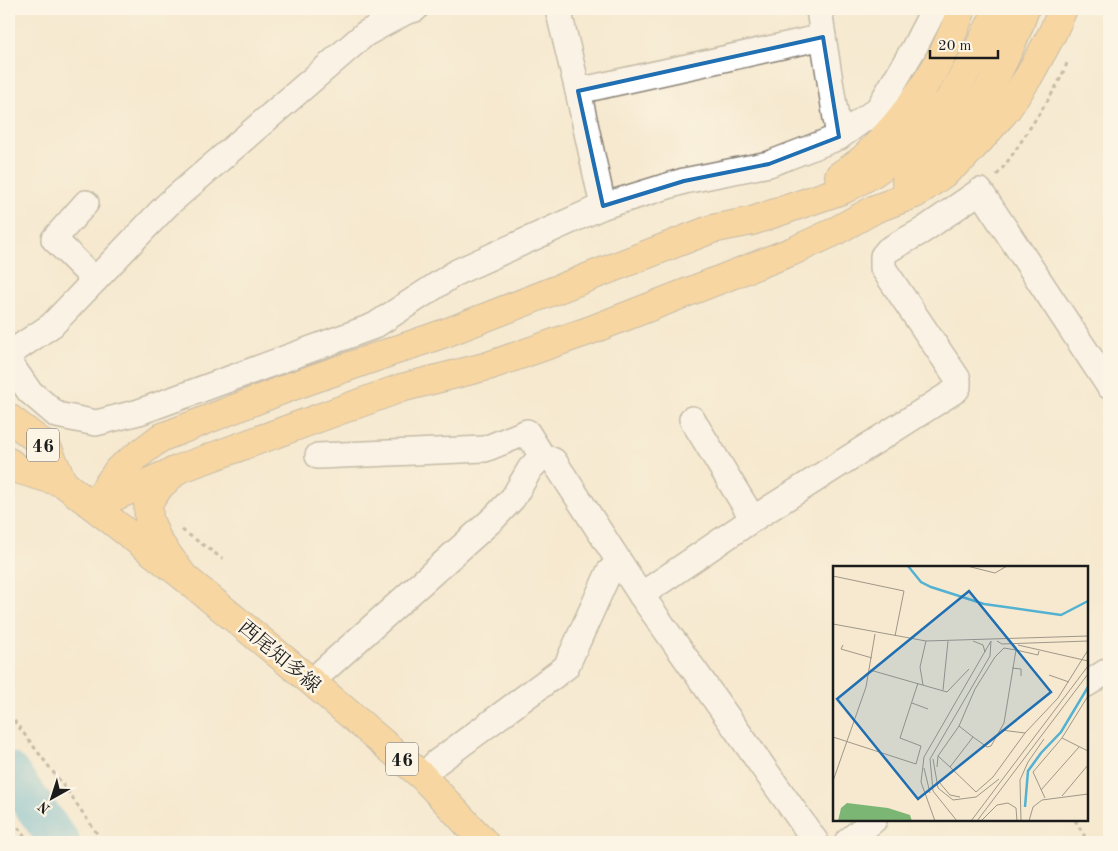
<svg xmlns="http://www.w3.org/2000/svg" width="1118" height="851" font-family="'Old Standard TT','Noto Serif JP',serif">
	<rect width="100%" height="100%" fill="#fcf5e5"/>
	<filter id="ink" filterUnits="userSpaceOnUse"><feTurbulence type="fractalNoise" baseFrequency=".02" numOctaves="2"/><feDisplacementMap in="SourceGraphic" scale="10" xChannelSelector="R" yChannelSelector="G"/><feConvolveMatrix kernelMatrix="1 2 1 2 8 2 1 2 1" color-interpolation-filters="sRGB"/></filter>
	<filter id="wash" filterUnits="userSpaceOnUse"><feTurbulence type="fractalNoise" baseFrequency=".0096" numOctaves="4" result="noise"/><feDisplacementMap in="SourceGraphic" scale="20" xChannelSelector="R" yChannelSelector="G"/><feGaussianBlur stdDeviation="1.12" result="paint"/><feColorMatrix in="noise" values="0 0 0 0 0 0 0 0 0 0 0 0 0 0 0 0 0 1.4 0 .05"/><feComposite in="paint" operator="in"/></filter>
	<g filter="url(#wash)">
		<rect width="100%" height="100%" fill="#f6e9d0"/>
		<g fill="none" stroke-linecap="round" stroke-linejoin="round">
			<path stroke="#53b1d1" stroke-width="40" d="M 9,772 L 60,842"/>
		</g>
	</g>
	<g filter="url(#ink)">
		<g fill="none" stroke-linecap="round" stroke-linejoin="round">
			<g stroke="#898276" stroke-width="28">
				<g id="minor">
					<path d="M 558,9 L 578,91 L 823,37 L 819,9"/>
					<path d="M 823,37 L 839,137 L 878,109 L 914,48 L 934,9"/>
					<path d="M 578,91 L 603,206"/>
					<path d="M 86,203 L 54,239 L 95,280"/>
					<path d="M 9,354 L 52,325 L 167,205 L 365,34 L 405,12 L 415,9"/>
					<path d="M 9,362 L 29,391 L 57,415 L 96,423 L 139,412 L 374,326 L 457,272 L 603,206 L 684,181 L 769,164 L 839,137"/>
					<path d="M 692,419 L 753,519"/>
					<path d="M 318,456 L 485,449 L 527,432 L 542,456 L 554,461 L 641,595 L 816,842"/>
					<path d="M 641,595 L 753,519 L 956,390 L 958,387 L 958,379 L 883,268 L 883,256 L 888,250 L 922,231 L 980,191 L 1109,386"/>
					<path d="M 313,683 L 322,672 L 494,518 L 513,498 L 530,469 L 542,456"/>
					<path d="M 1087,684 L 1109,670"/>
					<path d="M 423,777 L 436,763 L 566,667 L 609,572 L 619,562"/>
					<path d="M 847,842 L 874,820"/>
				</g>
			</g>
			<g stroke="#898276" stroke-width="30">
				<g id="major">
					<path d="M 9,418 L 47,447 L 63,483"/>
					<path d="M 9,462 L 20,470 L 63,483 L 184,577 L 313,683 L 423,777 L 484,842"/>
				</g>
			</g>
			<g stroke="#898276" stroke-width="30">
				<g id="highway">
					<path d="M 839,176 C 847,170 856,165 864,158 C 907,117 943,65 962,9"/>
					<path d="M 906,181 C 917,171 930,162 941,151 C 980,111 1007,61 1025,9"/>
					<path d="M 172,475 L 160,486 L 148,503 L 149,519 L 158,541 L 184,577"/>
					<path d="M 93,506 L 179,469 L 401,388 L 488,366 L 591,330 L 793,251 L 832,233 L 875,209 L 915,194 L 946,172 L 963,158 L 979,141 L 1007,109 L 1029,76 L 1052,34 L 1063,9"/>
					<path d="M 93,506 L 118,470 L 160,438 L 290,387 L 448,332 L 712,229 L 752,221 L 845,189 L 872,174 L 892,160 L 932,121 L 949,100 L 974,58 L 998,9"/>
				</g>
			</g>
			<g stroke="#898276" stroke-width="3" stroke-dasharray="4 4" stroke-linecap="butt">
				<path d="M 997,175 C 1013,156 1025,135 1039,114 C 1050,97 1062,79 1068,60"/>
				<path d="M 182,530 L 223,559"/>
				<path d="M 9,714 L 69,793 L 103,842"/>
				<path d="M 9,814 L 28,842"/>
				<path d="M 1075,820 L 1088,842"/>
			</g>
			<use href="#minor" stroke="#fff" stroke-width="25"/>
			<use href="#major" stroke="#f8bf6c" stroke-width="28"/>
			<use href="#highway" stroke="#f8bf6c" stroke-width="28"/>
		</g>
	</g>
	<path d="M0 0H1118V851H0ZM 823,37 L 839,137 L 769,164 L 684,181 L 603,206 L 578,91 Z" fill="#f6e9d0" fill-opacity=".55" fill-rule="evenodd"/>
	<path fill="none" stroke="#1f6fb2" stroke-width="4" stroke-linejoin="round" d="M 823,37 L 839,137 L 769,164 L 684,181 L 603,206 L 578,91 Z"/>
	<g text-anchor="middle" stroke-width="5" stroke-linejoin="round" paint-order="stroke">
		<g fill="#fcf5e5" stroke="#5f5d58" stroke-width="1">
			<rect x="27" y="428.5" width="32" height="33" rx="4"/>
			<rect x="386" y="742.5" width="32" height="33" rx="4"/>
		</g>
		<g font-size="19" font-weight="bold" fill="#1c1c1c">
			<text x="43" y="452">46</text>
			<text x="402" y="766">46</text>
		</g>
		<g font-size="20" fill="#1c1c1c" stroke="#fcf5e5">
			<text transform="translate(280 656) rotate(40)" y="7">西尾知多線</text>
		</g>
	</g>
	<g transform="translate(833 566)">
		<rect width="255" height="255" fill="#f6e9d0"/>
		<path d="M 14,237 L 55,242 L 77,249 L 79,255 L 5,255 L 8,242 Z" fill="#7cb674"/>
		<path fill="none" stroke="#53b1d1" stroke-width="2.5" d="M 75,0 L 88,16 L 98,21 L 151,38 L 228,49 L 255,35M 192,241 L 195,205 L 208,187 L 228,166 L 255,121"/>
		<path fill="none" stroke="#9f9788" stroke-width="1" d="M 134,0 L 162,7 L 174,0M 0,10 L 71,25 L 62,70M 0,58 L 93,75 L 255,70M 140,75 L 150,79 L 152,86M 164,75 L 169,78 L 255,75M 10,79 L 8,83 L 39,92M 185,79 L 255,95M 206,85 L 205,89 L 183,84 L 171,157 L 158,180 L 154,181 L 140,171 L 117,201 L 143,226 L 160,211 L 192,167 L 225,132 L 255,84M 179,102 L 188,103 L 188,110M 37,104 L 114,126 L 136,103M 216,109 L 236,116M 90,119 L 87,101 L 93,75M 110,124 L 115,75M 79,137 L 95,143M 126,160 L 140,171M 168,164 L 192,167M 0,171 L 83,198 L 88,180 L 67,172 L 85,117M 229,172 L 255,185M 105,190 L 126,160 L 142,123 L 162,91 L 171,82 L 183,84M 100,193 L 105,222 L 120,234 L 143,231 L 166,213M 104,201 L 105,190 L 117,201M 91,202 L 97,227M 0,215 L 33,121 L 42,68M 106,216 L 117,229 L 127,231M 208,224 L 246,181M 229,230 L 255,199M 212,232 L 200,206 L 229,172 L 255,130M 102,255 L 88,216 L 91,191 L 158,75M 124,255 L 100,225 L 97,193 L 157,90 L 158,75M 138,255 L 255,100M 144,255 L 255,108M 148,255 L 164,239 L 175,237 L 183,242 L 184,255M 188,255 L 187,214 L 195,196 L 211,173M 196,255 L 200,241 L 209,234 L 255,228"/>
		<path fill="#1f6fb2" fill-opacity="0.15" stroke="#1f6fb2" stroke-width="2.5" d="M 136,25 L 218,126 L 85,233 L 4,133 Z"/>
		<rect width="255" height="255" fill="none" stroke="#1c1c1c" stroke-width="2.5"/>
	</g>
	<rect width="1118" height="851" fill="none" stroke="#fcf5e5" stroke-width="30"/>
	<g transform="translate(52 798) rotate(219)" stroke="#fcf5e5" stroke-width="4" paint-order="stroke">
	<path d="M0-4L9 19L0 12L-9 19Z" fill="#1c1c1c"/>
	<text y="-8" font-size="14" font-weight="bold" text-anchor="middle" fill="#1c1c1c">N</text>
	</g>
	<path d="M930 50v8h68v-8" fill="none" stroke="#1c1c1c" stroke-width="2.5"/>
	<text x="938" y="50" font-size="15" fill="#1c1c1c" stroke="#fcf5e5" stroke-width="4" paint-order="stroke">20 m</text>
</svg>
